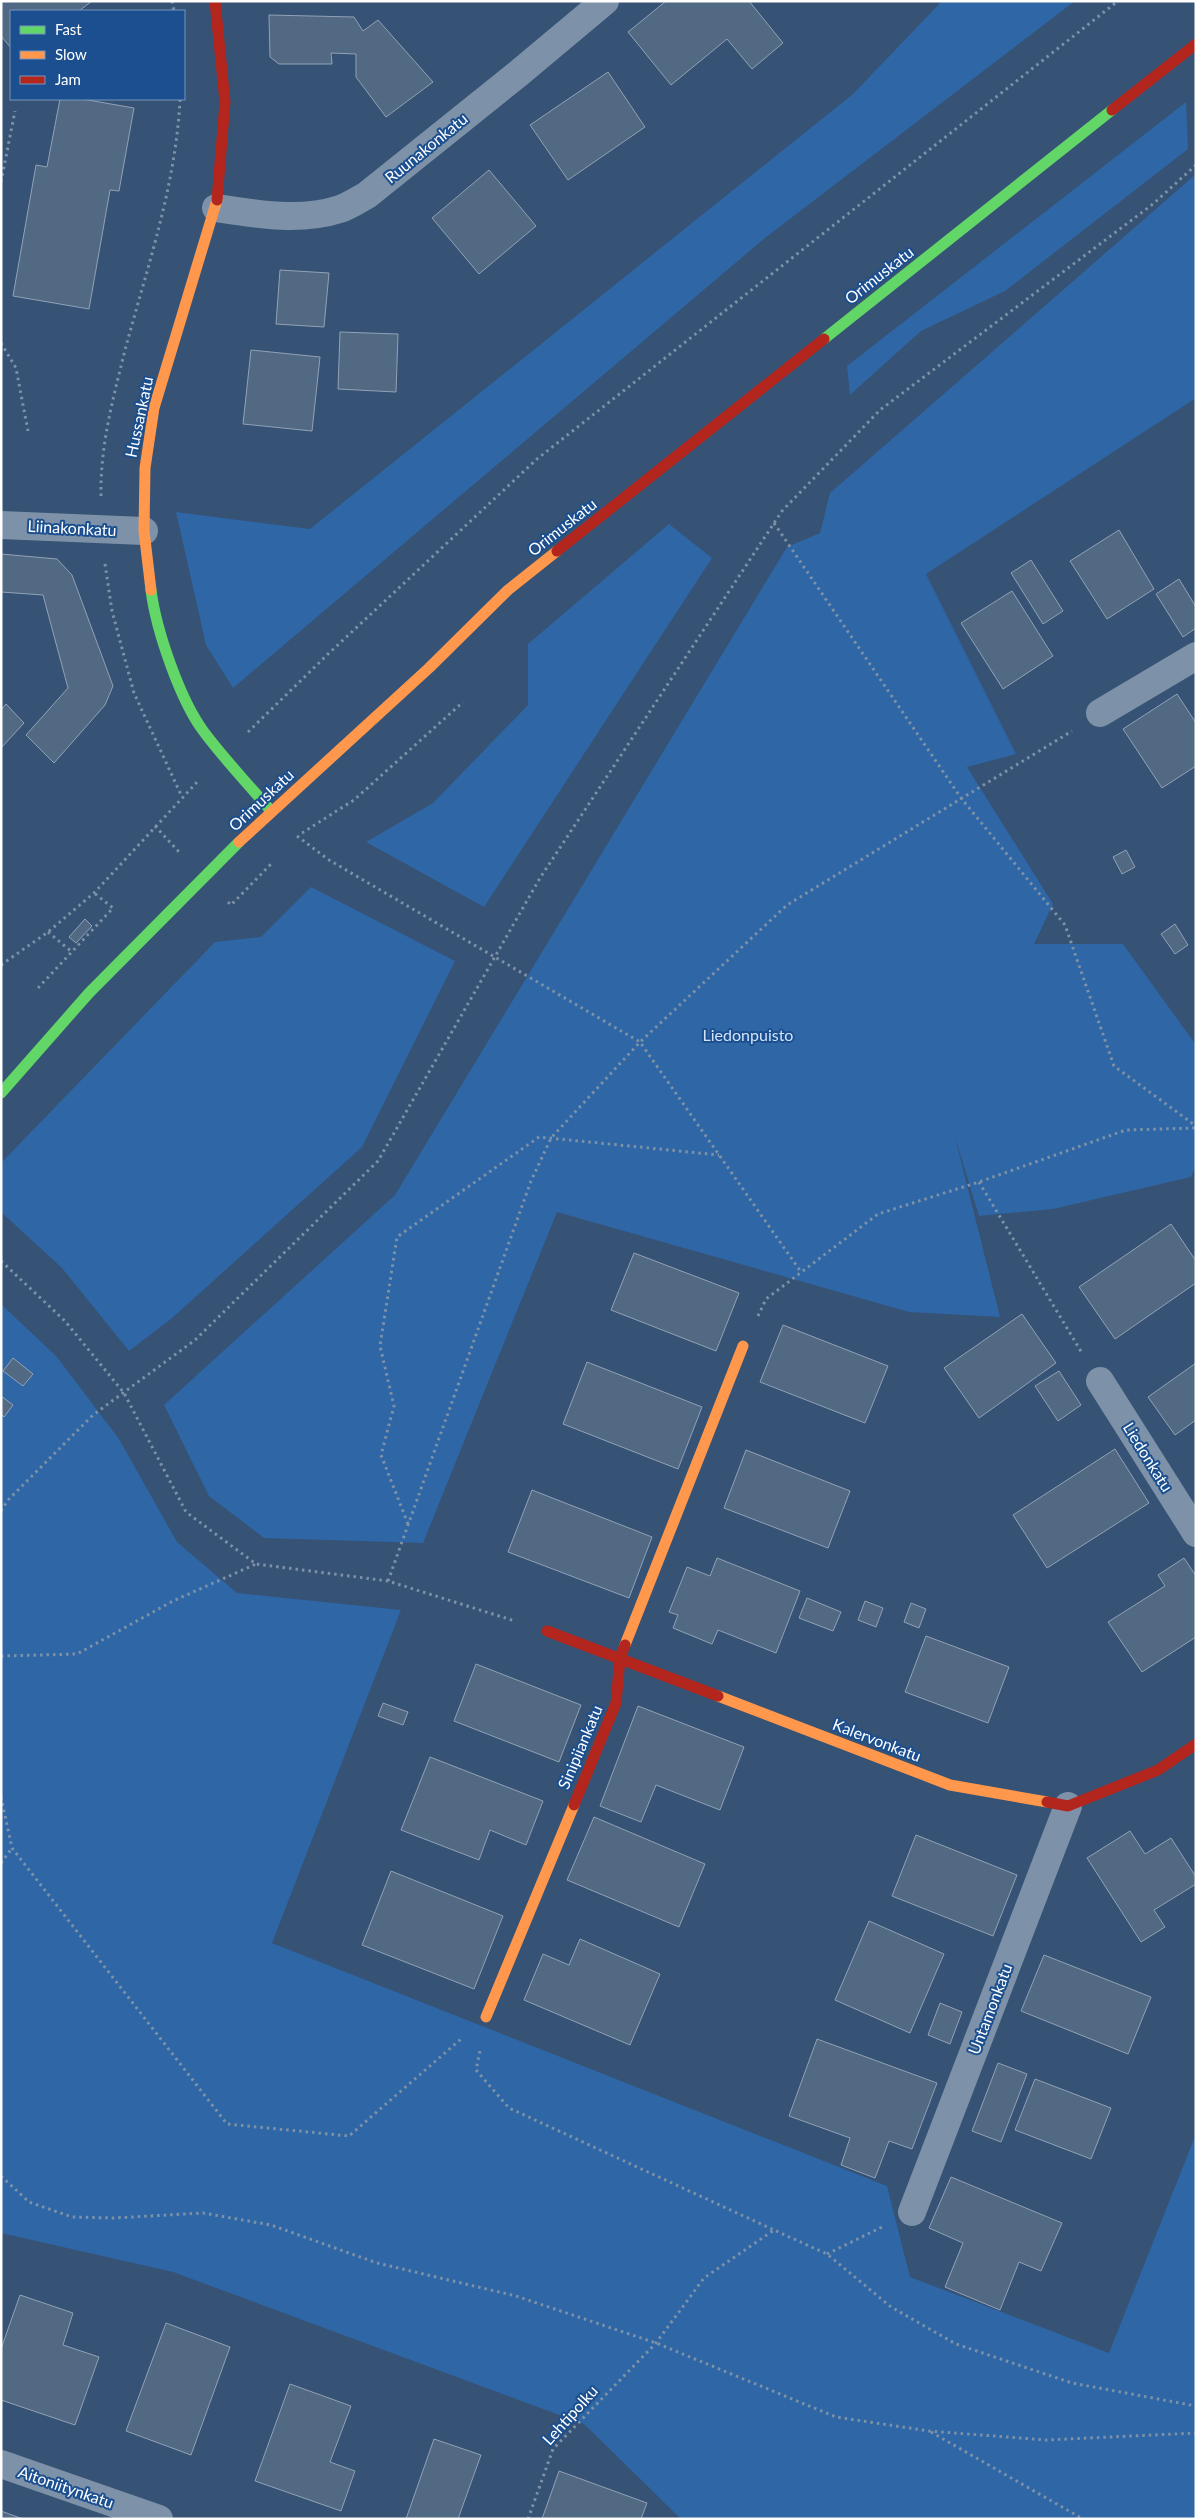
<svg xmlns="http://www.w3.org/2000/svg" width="1197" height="2520" font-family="Lato,sans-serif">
	<rect width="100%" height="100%" fill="#365274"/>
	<g fill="#2f66a5">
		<path d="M 942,1 L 1075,1 L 765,238 L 233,688 L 206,645 L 176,512 L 310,529 L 853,94 Z"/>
		<path d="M 1186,102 L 1188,149 L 1005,291 L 921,331 L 850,395 L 847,366 Z"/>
		<path d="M 1196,174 L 1196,398 L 926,574 L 1016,754 L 967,767 L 1053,904 L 1034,944 L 1123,944 L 1196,1045 L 1196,1165 L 1191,1177 L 1053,1209 L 979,1216 L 955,1137 L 1000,1317 L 909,1312 L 557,1212 L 423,1543 L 264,1538 L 209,1496 L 164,1405 L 395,1195 L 787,547 L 820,533 L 830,493 Z"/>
		<path d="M 669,524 L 712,558 L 484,907 L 366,842 L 433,803 L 528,705 L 528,644 Z"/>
		<path d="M 311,887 L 455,961 L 362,1147 L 171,1319 L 129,1351 L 62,1268 L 1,1212 L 1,1163 L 215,942 L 261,937 Z"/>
		<path d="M 1,1304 L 57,1357 L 119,1439 L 177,1542 L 237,1593 L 401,1610 L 272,1943 L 887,2186 L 910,2277 L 1109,2353 L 1196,2134 L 1196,2519 L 681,2519 L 584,2424 L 173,2272 L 1,2233 Z"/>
	</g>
	<g fill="#526984" stroke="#92a2b6">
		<path d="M 1,1 L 92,1 L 79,11 L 11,11 L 11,48 L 1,36 Z"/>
		<path d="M 666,1 L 749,1 L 783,43 L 752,69 L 727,39 L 671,85 L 628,32 Z"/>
		<path d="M 269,15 L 354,17 L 363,31 L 378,20 L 433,82 L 386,117 L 356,77 L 356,54 L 331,53 L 332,64 L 279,64 L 270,57 Z"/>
		<path d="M 608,72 L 645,127 L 568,180 L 530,125 Z"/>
		<path d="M 60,99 L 82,99 L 134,108 L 119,191 L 110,190 L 89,309 L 13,296 L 36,165 L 47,167 Z"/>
		<path d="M 489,170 L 536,226 L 479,274 L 432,218 Z"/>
		<path d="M 280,270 L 329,273 L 324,327 L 276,324 Z"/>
		<path d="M 340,332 L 398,334 L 396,392 L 338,389 Z"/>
		<path d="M 251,350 L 320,357 L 312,431 L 243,424 Z"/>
		<path d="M 1119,530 L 1154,589 L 1107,619 L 1070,561 Z"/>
		<path d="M 1,554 L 57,559 L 72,575 L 113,686 L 105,705 L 54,763 L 26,735 L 68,688 L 43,595 L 1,592 Z"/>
		<path d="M 1031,560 L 1063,611 L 1043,624 L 1011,573 Z"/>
		<path d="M 1179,579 L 1196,607 L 1196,628 L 1183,637 L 1156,594 Z"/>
		<path d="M 1012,591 L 1053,656 L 1003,689 L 961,623 Z"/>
		<path d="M 1177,694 L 1196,723 L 1196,766 L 1162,788 L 1123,729 Z"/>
		<path d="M 6,704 L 24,723 L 1,748 L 1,710 Z"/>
		<path d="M 1126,850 L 1135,867 L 1122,874 L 1113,857 Z"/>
		<path d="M 85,919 L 92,926 L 76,943 L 69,937 Z"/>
		<path d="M 1175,924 L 1188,945 L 1175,954 L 1161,934 Z"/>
		<path d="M 1171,1224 L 1196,1261 L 1196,1283 L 1115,1339 L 1079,1287 Z"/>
		<path d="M 634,1253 L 739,1293 L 716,1351 L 611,1310 Z"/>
		<path d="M 1022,1314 L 1056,1363 L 979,1418 L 944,1368 Z"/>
		<path d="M 783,1325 L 888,1366 L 865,1423 L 760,1382 Z"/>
		<path d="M 13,1358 L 33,1374 L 23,1386 L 3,1371 Z"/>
		<path d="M 587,1362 L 702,1407 L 678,1469 L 563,1424 Z"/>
		<path d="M 1196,1363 L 1196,1420 L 1175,1435 L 1148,1397 Z"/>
		<path d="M 1059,1371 L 1081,1405 L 1058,1421 L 1035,1386 Z"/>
		<path d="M 1,1396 L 13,1405 L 4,1417 L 1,1414 Z"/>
		<path d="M 1115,1449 L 1149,1503 L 1047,1568 L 1013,1515 Z"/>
		<path d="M 746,1450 L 850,1491 L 828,1548 L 724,1508 Z"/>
		<path d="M 532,1490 L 652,1537 L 629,1598 L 508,1552 Z"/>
		<path d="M 717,1558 L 800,1591 L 776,1653 L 718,1630 L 712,1644 L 673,1628 L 678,1615 L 669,1612 L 687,1567 L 710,1576 Z"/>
		<path d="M 1184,1558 L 1196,1576 L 1196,1637 L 1142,1672 L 1108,1622 L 1165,1586 L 1158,1575 Z"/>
		<path d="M 807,1598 L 841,1612 L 833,1631 L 799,1618 Z"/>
		<path d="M 865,1601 L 883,1608 L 876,1627 L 858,1620 Z"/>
		<path d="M 911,1603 L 926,1609 L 919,1628 L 904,1622 Z"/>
		<path d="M 926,1636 L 1009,1667 L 988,1723 L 905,1692 Z"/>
		<path d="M 476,1664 L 581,1705 L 559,1762 L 454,1721 Z"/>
		<path d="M 383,1703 L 408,1712 L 403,1725 L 378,1716 Z"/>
		<path d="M 638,1706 L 744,1747 L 720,1810 L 656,1785 L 641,1822 L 600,1806 Z"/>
		<path d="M 430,1757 L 543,1801 L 526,1845 L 490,1830 L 479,1860 L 401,1830 Z"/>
		<path d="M 594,1817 L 705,1864 L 679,1927 L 567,1880 Z"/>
		<path d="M 1130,1831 L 1145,1854 L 1171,1838 L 1196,1877 L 1196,1884 L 1154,1910 L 1165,1927 L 1141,1942 L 1087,1858 Z"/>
		<path d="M 916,1835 L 1017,1875 L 993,1936 L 892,1896 Z"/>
		<path d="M 391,1871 L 503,1916 L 474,1989 L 362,1945 Z"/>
		<path d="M 869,1921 L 944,1954 L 910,2033 L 835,2000 Z"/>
		<path d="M 580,1939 L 660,1974 L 630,2045 L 524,2000 L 543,1954 L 569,1965 Z"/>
		<path d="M 1044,1955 L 1151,1997 L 1128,2054 L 1021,2011 Z"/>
		<path d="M 940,2003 L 962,2012 L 950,2044 L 928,2035 Z"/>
		<path d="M 817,2039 L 937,2083 L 912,2149 L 889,2141 L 875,2178 L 841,2165 L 850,2138 L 789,2116 Z"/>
		<path d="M 998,2063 L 1027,2074 L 1001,2142 L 972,2131 Z"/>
		<path d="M 1035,2079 L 1111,2108 L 1091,2159 L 1015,2130 Z"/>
		<path d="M 951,2177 L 1062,2223 L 1041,2271 L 1019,2262 L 1000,2310 L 945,2287 L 963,2243 L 929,2228 Z"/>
		<path d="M 20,2295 L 73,2313 L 63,2345 L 99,2357 L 75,2425 L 1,2400 L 1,2349 Z"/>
		<path d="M 166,2323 L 230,2347 L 191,2455 L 126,2431 Z"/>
		<path d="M 290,2384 L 351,2406 L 330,2462 L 355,2471 L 341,2511 L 255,2481 Z"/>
		<path d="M 434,2439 L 481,2455 L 458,2519 L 406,2519 Z"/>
		<path d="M 559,2471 L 647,2503 L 641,2519 L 542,2519 Z"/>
		<path d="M 1,2511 L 23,2519 L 1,2519 Z"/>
	</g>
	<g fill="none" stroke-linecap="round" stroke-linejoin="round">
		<g stroke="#7d92a8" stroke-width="3" stroke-dasharray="2.5 4" stroke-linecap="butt">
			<path d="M 172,1 L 174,11"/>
			<path d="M 1,182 L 15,111"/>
			<path d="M 1,343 L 16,368 L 28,431"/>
			<path d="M 101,496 C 100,446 113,399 125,350 C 147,268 176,185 180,99"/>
			<path d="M 774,523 L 961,798 L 1065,925 L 1114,1066 L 1196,1126"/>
			<path d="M 105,564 L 112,611 L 134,693 L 182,797"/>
			<path d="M 248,732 L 326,656 L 537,459 L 1118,1"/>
			<path d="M 155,826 L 180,853"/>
			<path d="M 302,833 L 354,800 L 463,702"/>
			<path d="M 297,836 L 329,860 L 640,1042 L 801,1272"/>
			<path d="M 228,902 L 231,905 L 272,863"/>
			<path d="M 48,932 L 72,952"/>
			<path d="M 1,965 L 48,932 L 94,893 L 199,780"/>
			<path d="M 38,988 L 113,908 L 94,893"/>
			<path d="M 979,1182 L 1082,1353"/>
			<path d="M 1,1261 L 65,1321 L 124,1393 L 186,1512 L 256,1564 L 388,1581 L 515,1621"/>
			<path d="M 758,1316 L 766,1299 L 878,1214 L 979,1182 L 1126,1130 L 1196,1128"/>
			<path d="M 1,1511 L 8,1500 L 93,1415 L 195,1340 L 378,1161 L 540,878 L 782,511 L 880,410 L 1153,204 L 1196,165"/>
			<path d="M 408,1524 L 381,1455 L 394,1406 L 380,1346 L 397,1237 L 539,1137 L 719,1155"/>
			<path d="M 388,1581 L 531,1181 L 551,1138 L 640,1042 L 787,905 L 1072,731"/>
			<path d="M 1,1656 L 77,1654 L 173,1601 L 256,1564"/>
			<path d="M 1,1797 L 12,1848 L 227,2124 L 349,2136 L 461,2039"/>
			<path d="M 1,1863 L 12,1848"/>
			<path d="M 480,2051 L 476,2070 L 509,2108 L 774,2230"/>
			<path d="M 1,2176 L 29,2202 L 72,2217 L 114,2218 L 203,2213 L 271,2225 L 377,2263 L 516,2296 L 656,2343 L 836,2417 L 929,2431 L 1046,2440 L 1196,2433"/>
			<path d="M 827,2254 L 882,2227"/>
			<path d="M 931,2432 L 1083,2519"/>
			<path d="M 528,2519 L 553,2449 L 656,2343 L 704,2278 L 774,2230 L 827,2254 L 891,2307 L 956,2344 L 1072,2383 L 1196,2406"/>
		</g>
		<g stroke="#7d92a8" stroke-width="28">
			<path d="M 216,208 C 255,214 300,222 340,209 C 349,206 358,200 367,195 L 519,73 L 605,1"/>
			<path d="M 1,525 L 144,531"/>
			<path d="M 1100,713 L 1196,656"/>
			<path d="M 1100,1381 L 1196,1533"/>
			<path d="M 912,2212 L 1068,1806"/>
			<path d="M 1,2464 L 159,2519"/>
		</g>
		<g stroke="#63d668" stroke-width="11">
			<path d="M 824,339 L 1112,110"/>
			<path d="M 151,590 C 156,630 180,700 204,732 C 225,760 249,785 271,811"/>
			<path d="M 1,1093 L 89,993 L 239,842"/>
		</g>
		<g stroke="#ff974d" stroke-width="11">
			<path d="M 151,590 L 144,531 L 145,468 L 154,408 L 217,200"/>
			<path d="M 239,842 L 429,668 L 508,590 L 557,551"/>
			<path d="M 625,1645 L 743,1346"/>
			<path d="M 718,1696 L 950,1785 L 1047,1802"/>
			<path d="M 486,2017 L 574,1805"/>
		</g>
		<g stroke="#b3261e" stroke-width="11">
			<path d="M 215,1 L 225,102 L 217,200"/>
			<path d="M 1112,110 L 1196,44"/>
			<path d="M 557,551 L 824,339"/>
			<path d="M 547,1631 L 718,1696"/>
			<path d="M 1047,1802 L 1068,1806 L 1158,1770 L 1196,1744"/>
			<path d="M 574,1805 L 616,1703 L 620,1658 L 625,1645"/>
		</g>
	</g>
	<g text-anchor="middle" stroke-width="4" stroke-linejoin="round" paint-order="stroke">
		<g font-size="16" fill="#fff" stroke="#1b4f8f">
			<text transform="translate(426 148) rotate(-39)" y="6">Ruunakonkatu</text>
			<text transform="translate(879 275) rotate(-38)" y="6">Orimuskatu</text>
			<text transform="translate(139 417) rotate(-78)" y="6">Hussankatu</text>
			<text transform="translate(562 527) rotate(-38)" y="6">Orimuskatu</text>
			<text transform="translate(72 528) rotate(3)" y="6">Liinakonkatu</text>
			<text transform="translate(261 800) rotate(-43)" y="6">Orimuskatu</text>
			<text transform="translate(1148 1457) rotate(58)" y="6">Liedonkatu</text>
			<text transform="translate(877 1740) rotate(21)" y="6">Kalervonkatu</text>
			<text transform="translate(580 1747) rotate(-67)" y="6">Sinipiiankatu</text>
			<text transform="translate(990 2009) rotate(-69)" y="6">Untamonkatu</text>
			<text transform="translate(570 2415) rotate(-48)" y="6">Lehtipolku</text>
			<text transform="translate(66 2487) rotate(19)" y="6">Aitoniitynkatu</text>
		</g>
		<g font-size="16" fill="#cfe3fa" stroke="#1b4f8f">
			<text x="748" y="1041">Liedonpuisto</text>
		</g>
	</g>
	<rect width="1197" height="2520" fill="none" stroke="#ffffff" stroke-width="5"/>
	<rect x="10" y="10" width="175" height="90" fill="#1b4f8f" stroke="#7695bc"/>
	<rect x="20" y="26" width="25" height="8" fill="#63d668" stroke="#7695bc"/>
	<text x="55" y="35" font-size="15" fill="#ffffff">Fast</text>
	<rect x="20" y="51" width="25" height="8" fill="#ff974d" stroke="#7695bc"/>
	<text x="55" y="60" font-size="15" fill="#ffffff">Slow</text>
	<rect x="20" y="76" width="25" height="8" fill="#b3261e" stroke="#7695bc"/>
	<text x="55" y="85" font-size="15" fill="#ffffff">Jam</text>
</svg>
